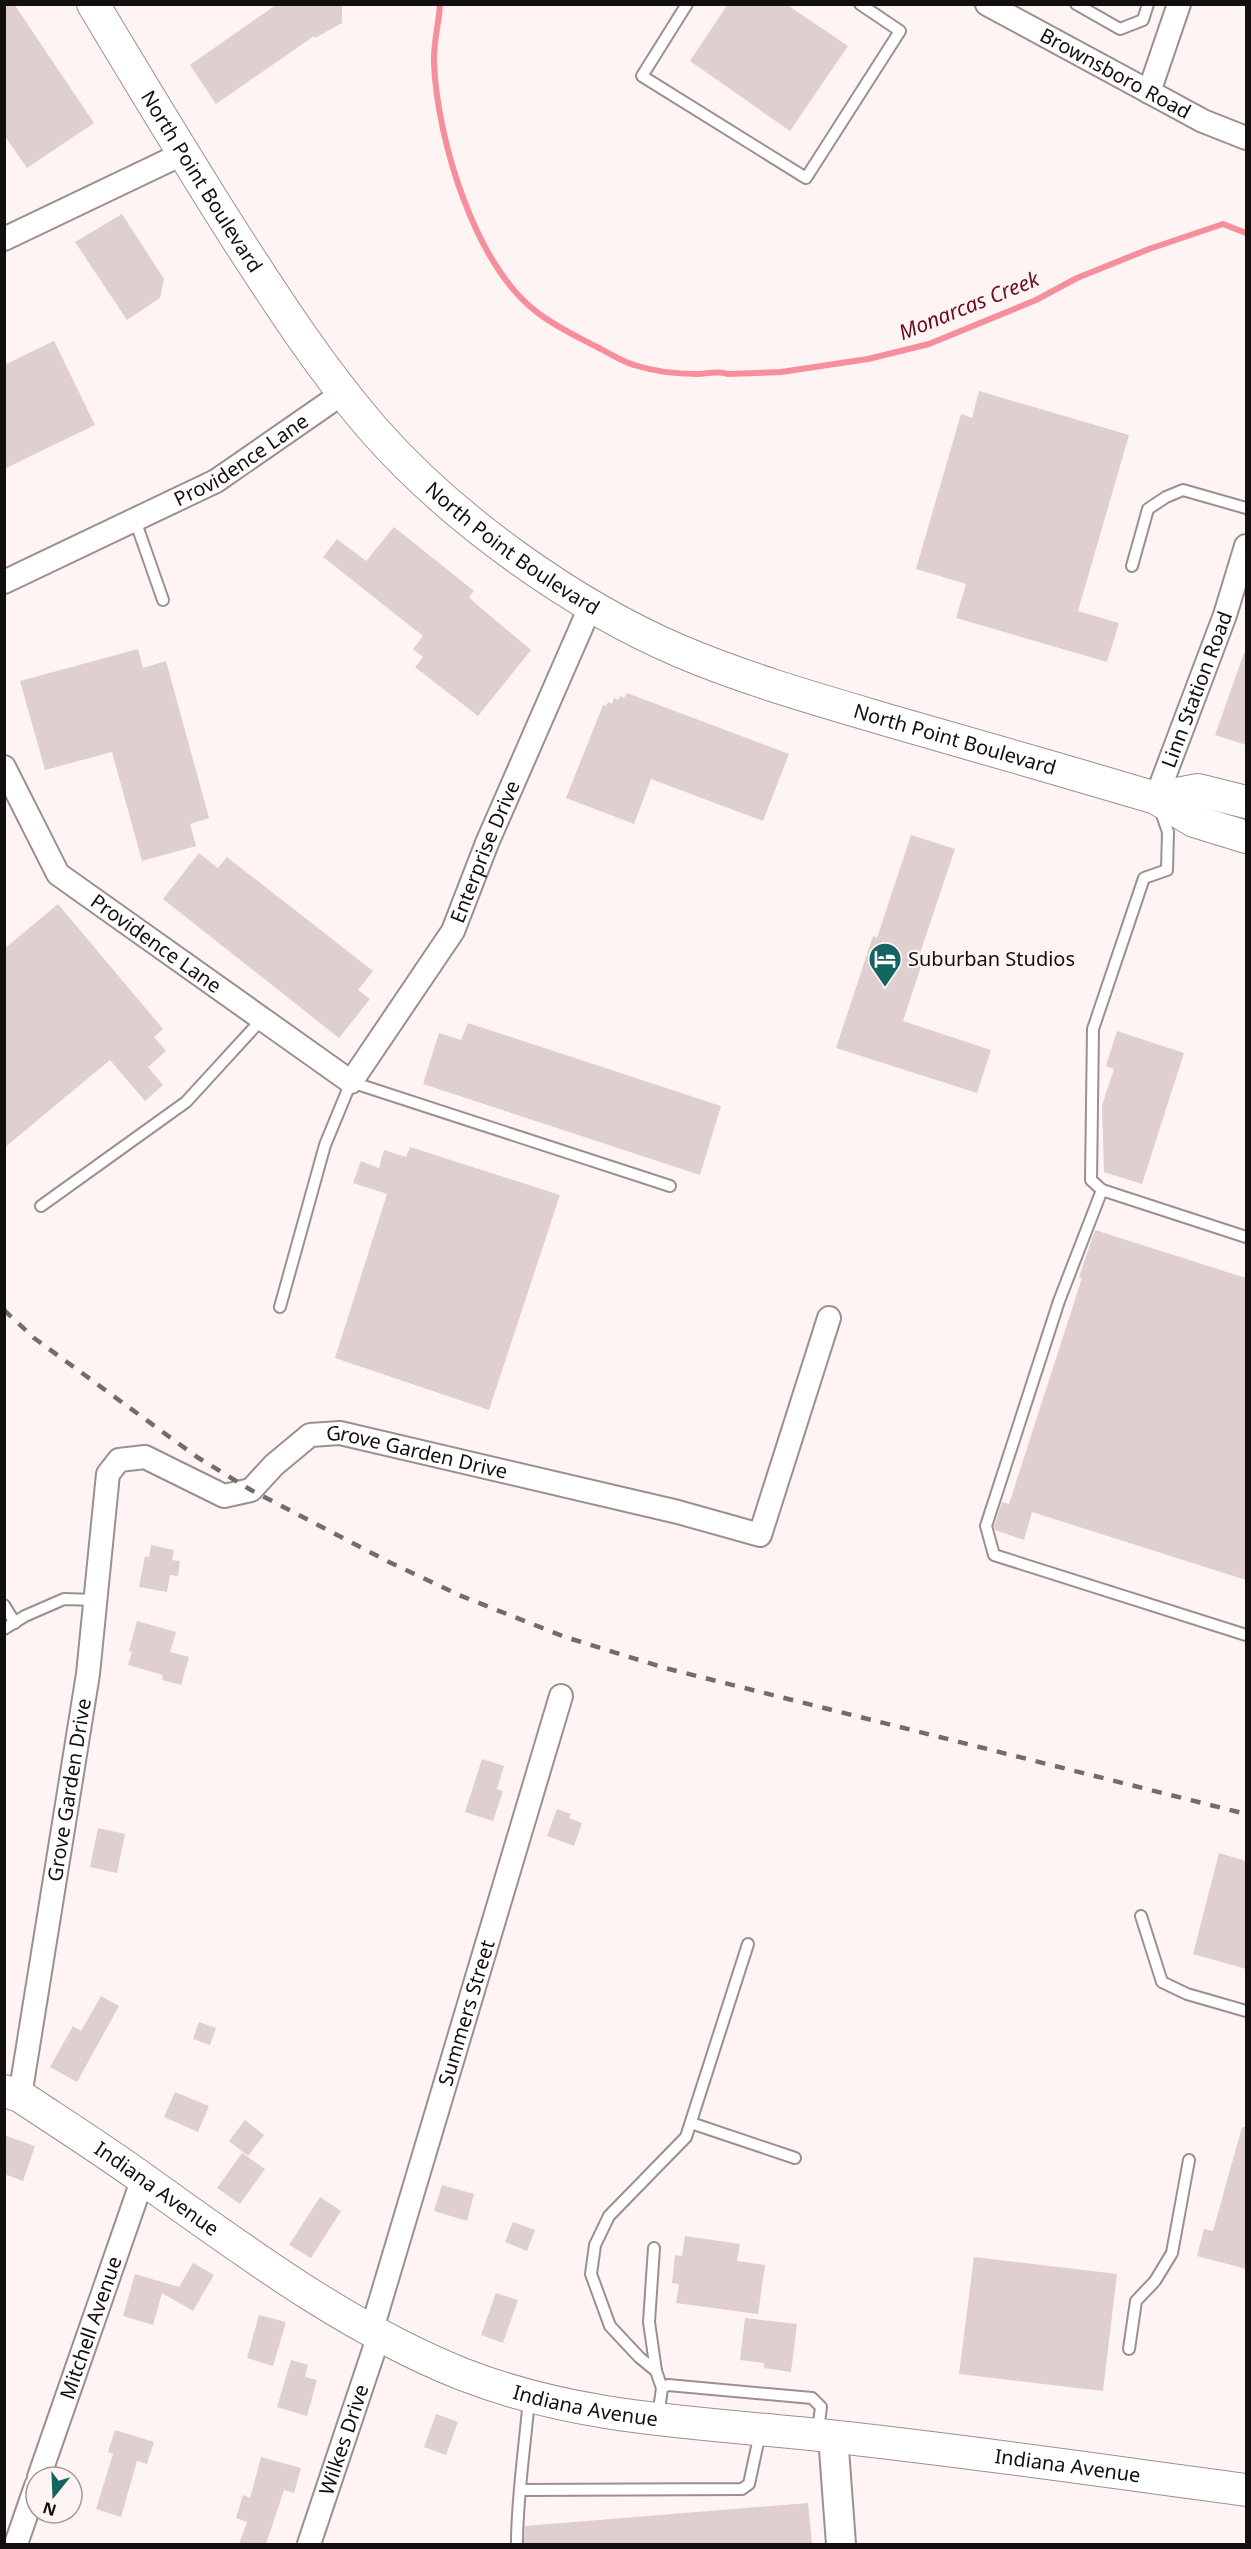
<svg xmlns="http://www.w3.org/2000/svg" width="1251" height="2549" font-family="'Noto Sans',sans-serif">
	<rect width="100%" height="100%" fill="#fef4f4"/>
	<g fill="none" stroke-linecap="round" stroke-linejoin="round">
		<path stroke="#f68f9b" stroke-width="6" d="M 440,4 C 439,24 433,43 434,63 C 437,139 475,266 538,313 C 555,326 574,335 593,345 C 606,351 620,361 634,365 C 653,371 677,374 697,374 C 707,374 718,370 728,374 L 781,372 L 868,359 L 929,344 L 1036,300 L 1077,278 L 1149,249 L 1223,224 L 1246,233"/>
	</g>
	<g fill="#dfcfd0">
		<path d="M 4,4 L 14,4 L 94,123 L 27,168 L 4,135 Z"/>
		<path d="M 277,4 L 342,4 L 342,23 L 315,38 L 314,36 L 216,104 L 190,65 Z"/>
		<path d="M 728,4 L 786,4 L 848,46 L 790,131 L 690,61 Z"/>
		<path d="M 122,214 L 164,279 L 160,298 L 127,320 L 75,242 Z"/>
		<path d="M 54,341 L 95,425 L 4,469 L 4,365 Z"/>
		<path d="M 979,391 L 1129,435 L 1078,611 L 1119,623 L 1107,662 L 956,618 L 966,584 L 916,569 L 961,414 L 972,418 Z"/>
		<path d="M 394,527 L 474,591 L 469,597 L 475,603 L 531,650 L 478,716 L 415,667 L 423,657 L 413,649 L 423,636 L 323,557 L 337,539 L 366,561 Z"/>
		<path d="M 138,649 L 143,668 L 166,661 L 209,818 L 190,824 L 196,846 L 142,861 L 112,752 L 45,770 L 20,681 Z"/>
		<path d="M 1244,653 L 1246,654 L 1246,745 L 1215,735 Z"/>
		<path d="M 627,693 L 789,754 L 763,821 L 651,779 L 634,824 L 566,798 L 603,705 L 606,706 L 608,702 L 612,704 L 614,698 L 618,700 L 620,696 L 624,698 Z"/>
		<path d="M 911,835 L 955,849 L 920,953 L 925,954 L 903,1021 L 991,1050 L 977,1093 L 836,1048 L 873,936 L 877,938 Z"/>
		<path d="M 199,853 L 218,868 L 227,857 L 373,971 L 358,990 L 370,999 L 339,1038 L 163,899 Z"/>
		<path d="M 58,904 L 163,1029 L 154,1037 L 166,1051 L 148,1067 L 163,1085 L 145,1101 L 110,1060 L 4,1148 L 4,949 Z"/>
		<path d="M 468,1023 L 721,1106 L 700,1175 L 423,1084 L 439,1033 L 461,1040 Z"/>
		<path d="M 1117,1031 L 1184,1053 L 1142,1184 L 1104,1172 L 1102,1105 L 1114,1069 L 1106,1066 Z"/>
		<path d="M 410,1147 L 560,1195 L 489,1410 L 335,1358 L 387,1194 L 353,1183 L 361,1161 L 379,1168 L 384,1150 L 406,1157 Z"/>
		<path d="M 1095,1230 L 1246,1278 L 1246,1580 L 1032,1512 L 1024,1540 L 995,1530 L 994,1526 L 1002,1502 L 1009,1504 L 1082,1278 L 1079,1277 Z"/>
		<path d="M 151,1545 L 174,1550 L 172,1560 L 180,1561 L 178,1576 L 170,1575 L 167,1592 L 139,1587 L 145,1556 L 149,1557 Z"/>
		<path d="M 137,1621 L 176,1632 L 170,1652 L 189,1657 L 181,1685 L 162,1680 L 163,1675 L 128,1665 L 132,1652 L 129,1651 Z"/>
		<path d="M 482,1759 L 504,1766 L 497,1789 L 503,1791 L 493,1821 L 465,1812 Z"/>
		<path d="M 557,1809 L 571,1814 L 569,1818 L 582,1823 L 574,1846 L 547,1836 Z"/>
		<path d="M 98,1828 L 125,1834 L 117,1873 L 90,1867 Z"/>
		<path d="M 1219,1853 L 1246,1861 L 1246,1969 L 1193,1954 Z"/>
		<path d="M 101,1996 L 119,2006 L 77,2082 L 50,2067 L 73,2026 L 81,2031 Z"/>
		<path d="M 199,2022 L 216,2028 L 210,2045 L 193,2039 Z"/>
		<path d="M 175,2092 L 209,2106 L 198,2132 L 164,2117 Z"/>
		<path d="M 245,2120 L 264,2135 L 248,2156 L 229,2141 Z"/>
		<path d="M 1242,2127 L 1246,2127 L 1246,2269 L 1197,2256 L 1204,2229 L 1213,2231 Z"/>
		<path d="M 4,2135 L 35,2146 L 23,2181 L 4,2174 Z"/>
		<path d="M 242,2153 L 265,2169 L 240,2204 L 217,2188 Z"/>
		<path d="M 442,2185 L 474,2194 L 467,2221 L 434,2211 Z"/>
		<path d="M 320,2197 L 341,2211 L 311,2258 L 289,2245 Z"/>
		<path d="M 513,2222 L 535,2230 L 527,2251 L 505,2242 Z"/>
		<path d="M 685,2236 L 740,2244 L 737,2261 L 765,2265 L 758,2314 L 676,2303 L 679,2284 L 672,2283 L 675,2255 L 682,2256 Z"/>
		<path d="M 974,2257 L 1117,2274 L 1103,2391 L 959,2374 Z"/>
		<path d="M 193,2263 L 214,2275 L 193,2311 L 162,2293 L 153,2325 L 123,2316 L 135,2274 L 179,2287 Z"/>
		<path d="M 496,2293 L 518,2300 L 503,2343 L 481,2335 Z"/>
		<path d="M 259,2315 L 286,2322 L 273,2366 L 247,2358 Z"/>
		<path d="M 745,2318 L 797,2324 L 791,2372 L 764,2368 L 764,2363 L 740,2360 Z"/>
		<path d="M 291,2360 L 308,2365 L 305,2377 L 317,2380 L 307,2416 L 277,2407 Z"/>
		<path d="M 436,2414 L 458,2422 L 446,2455 L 424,2447 Z"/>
		<path d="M 115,2430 L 154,2442 L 147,2464 L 137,2461 L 121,2517 L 96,2509 L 113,2454 L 108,2452 Z"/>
		<path d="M 261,2457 L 301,2468 L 294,2493 L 284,2490 L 266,2544 L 239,2544 L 247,2522 L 236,2518 L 243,2495 L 250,2498 Z"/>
		<path d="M 808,2503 L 812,2544 L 524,2544 L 525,2526 Z"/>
	</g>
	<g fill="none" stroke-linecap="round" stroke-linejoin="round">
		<g stroke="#9d8f90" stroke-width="14">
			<g id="service">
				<path d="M 687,4 L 642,76 L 806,178 L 900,31 L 860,4"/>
				<path d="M 1076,4 L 1120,29 L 1143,20 L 1148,4"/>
				<path d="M 135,520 L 163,600"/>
				<path d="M 1132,566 L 1148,509 L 1166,497 L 1183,490 L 1246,508"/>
				<path d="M 1102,1190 L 1091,1180 L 1093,1029 L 1144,878 L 1167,870 L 1168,832 L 1160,809"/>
				<path d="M 41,1206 L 186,1102 L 262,1019"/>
				<path d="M 1246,1237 L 1102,1190 L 1059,1301 L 986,1526 L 994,1555 L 1246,1635"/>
				<path d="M 280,1307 L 325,1145 L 351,1082 L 670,1186"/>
				<path d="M 4,1605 L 15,1623"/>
				<path d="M 4,1629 L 25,1616 L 64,1599 L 96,1600"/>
				<path d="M 1141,1916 L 1162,1982 L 1187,1994 L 1246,2011"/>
				<path d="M 691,2123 L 795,2158"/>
				<path d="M 654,2248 L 649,2322 L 656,2371"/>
				<path d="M 1129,2349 L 1136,2301 L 1155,2281 L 1172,2253 L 1189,2160"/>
				<path d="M 662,2388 L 656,2371 L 639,2357 L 610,2326 L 591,2274 L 595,2245 L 609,2216 L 686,2137 L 748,1944"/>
				<path d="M 658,2417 L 662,2388 L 668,2385 L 812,2398 L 821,2407 L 818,2431"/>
				<path d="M 521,2490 L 742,2489 L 749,2484 L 760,2433"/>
				<path d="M 517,2544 C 517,2496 525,2447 529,2398"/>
			</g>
		</g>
		<g stroke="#9d8f90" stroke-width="26">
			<g id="minor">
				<path id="s1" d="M 987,4 L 1203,121 L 1246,138"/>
				<path d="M 1149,92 L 1179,4"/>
				<path d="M 4,239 L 182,154"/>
				<path id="s2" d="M 4,582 L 216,481 L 343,393"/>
				<path id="s3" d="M 4,767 L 58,874 L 351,1082 L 453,931 L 487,843 L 591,605"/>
				<path id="s4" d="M 1156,798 L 1225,615 L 1246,546"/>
				<path id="s5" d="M 20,2096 L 88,1674 L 108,1474 L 119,1460 L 145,1457 L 224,1496 L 251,1490 L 274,1465 L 310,1435 L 340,1433 L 678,1512 L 760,1535 L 829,1318"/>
				<path id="s6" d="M 372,2329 L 561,1696"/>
				<path id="s7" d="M 39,2477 L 143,2178"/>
				<path d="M 16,2544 L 36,2486"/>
				<path id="s8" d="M 309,2544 L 379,2335"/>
			</g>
		</g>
		<g stroke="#9d8f90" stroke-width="32">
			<path id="tertiary" d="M 833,2436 L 841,2544"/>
		</g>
		<g stroke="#9d8f90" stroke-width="34">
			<g id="secondary">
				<path id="s9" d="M 93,4 C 141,84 189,164 239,242 C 281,307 322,370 373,429 C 452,519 572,605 682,652 C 751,681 823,701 894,722 C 981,747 1069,772 1156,798 L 1194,821 L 1246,837"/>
				<path d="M 1156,798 L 1198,790 L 1246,802"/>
				<path id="s10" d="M 4,2091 L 20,2096 C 62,2124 105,2151 146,2181 C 246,2252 347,2328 462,2374 C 579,2420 696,2422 819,2435 C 962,2450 1104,2471 1246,2490"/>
			</g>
		</g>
		<use href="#service" stroke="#fff" stroke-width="10"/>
		<use href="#minor" stroke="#fff" stroke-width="22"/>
		<use href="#tertiary" stroke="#fff" stroke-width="28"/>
		<use href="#secondary" stroke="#fff" stroke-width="32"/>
		<path stroke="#736c6c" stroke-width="4.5" stroke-dasharray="10 10" stroke-linecap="butt" d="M 4,1310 L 34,1338 L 197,1457 L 251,1490 L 389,1562 L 459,1595 L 565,1637 L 665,1668 L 1246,1814"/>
	</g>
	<defs>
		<g id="hotel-pin" transform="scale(1.725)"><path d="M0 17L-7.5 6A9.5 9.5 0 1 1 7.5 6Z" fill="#146462" stroke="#fef4f4"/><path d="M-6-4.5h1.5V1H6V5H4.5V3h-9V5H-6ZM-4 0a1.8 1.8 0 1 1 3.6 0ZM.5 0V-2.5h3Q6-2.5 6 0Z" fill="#fff"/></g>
	</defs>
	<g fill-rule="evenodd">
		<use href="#hotel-pin" x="885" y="959"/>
	</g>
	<g text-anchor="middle" stroke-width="4.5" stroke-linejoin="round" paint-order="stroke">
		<g font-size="20" fill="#140f0f" stroke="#fef4f4">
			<text dy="7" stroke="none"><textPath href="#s1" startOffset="146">Brownsboro Road</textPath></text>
			<text dy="7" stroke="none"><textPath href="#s9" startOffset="208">North Point Boulevard</textPath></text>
			<text dy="7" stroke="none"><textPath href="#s2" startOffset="267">Providence Lane</textPath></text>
			<text dy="7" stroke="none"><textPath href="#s9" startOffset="694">North Point Boulevard</textPath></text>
			<text dy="7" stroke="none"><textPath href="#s4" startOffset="116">Linn Station Road</textPath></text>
			<text dy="7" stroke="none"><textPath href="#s9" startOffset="1180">North Point Boulevard</textPath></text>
			<text dy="7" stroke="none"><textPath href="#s3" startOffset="747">Enterprise Drive</textPath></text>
			<text dy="7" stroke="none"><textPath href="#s3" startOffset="240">Providence Lane</textPath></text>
			<text dy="7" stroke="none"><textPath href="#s5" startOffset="978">Grove Garden Drive</textPath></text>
			<text dy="7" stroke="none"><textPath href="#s5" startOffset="310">Grove Garden Drive</textPath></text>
			<text dy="7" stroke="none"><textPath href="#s6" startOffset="330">Summers Street</textPath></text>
			<text dy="7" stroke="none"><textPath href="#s10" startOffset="182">Indiana Avenue</textPath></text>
			<text dy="7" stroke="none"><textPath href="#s7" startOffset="158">Mitchell Avenue</textPath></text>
			<text dy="7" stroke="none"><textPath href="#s10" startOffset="668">Indiana Avenue</textPath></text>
			<text dy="7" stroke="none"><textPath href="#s8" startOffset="110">Wilkes Drive</textPath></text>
			<text dy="7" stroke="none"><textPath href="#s10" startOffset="1154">Indiana Avenue</textPath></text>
		</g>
		<g font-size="20" fill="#140f0f" stroke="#fef4f4" text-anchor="start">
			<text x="908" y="966">Suburban Studios</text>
		</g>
		<g font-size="21" font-style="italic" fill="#680b24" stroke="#fef4f4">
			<text transform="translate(969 306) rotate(-22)" y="7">Monarcas Creek</text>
		</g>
	</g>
	<rect width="1251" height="2549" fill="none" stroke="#140f0f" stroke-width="12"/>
	<g transform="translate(54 2495) rotate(198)"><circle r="28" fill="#fef4f4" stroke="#a09898" stroke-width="1.5"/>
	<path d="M0-4.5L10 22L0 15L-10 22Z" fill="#146462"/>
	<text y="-9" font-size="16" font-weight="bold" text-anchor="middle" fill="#140f0f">N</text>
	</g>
</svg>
